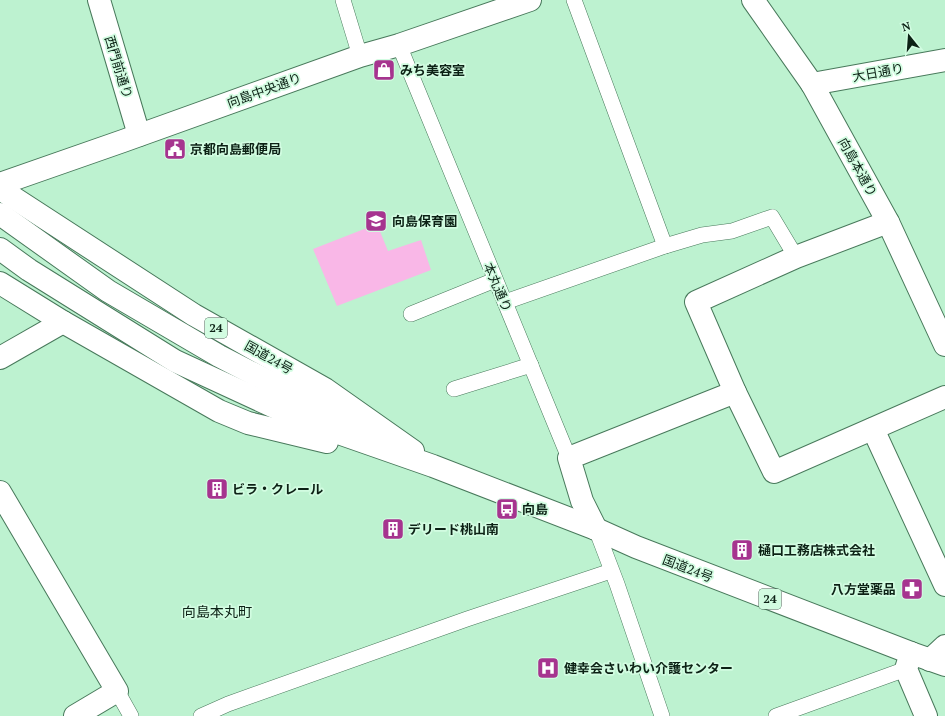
<svg xmlns="http://www.w3.org/2000/svg" width="945" height="716" font-family="'PT Serif','Noto Sans JP',serif">
	<rect width="100%" height="100%" fill="#bdf2d0"/>
	<path fill="#f9b7e7" d="M 377,224 L 388,251 L 421,240 L 431,270 L 337,306 L 313,249 Z"/>
	<g fill="none" stroke-linecap="round" stroke-linejoin="round">
		<g stroke="#48795b" stroke-width="16">
			<g id="lane">
				<path d="M 343,0 L 360,56"/>
				<path d="M 574,0 L 665,246"/>
				<path d="M 399,45 L 569,458"/>
				<path d="M 505,302 L 665,246 L 702,235 L 732,231 L 772,217 L 796,257"/>
				<path d="M 411,314 L 495,280"/>
				<path d="M 454,389 L 531,365"/>
				<path d="M 596,529 L 617,584 L 662,716"/>
				<path d="M 117,691 L 131,716"/>
				<path d="M 201,716 L 228,704 L 467,619 L 611,571"/>
				<path d="M 776,716 L 906,669"/>
			</g>
		</g>
		<g stroke="#48795b" stroke-width="24">
			<g id="street">
				<path d="M 99,0 L 139,135"/>
				<path d="M 753,0 L 812,84 L 888,222 L 945,345"/>
				<path d="M 812,84 L 945,60"/>
				<path d="M 0,184 L 123,141 L 360,56 L 399,45 L 530,0"/>
				<path d="M 0,358 L 63,322"/>
				<path d="M 735,392 L 774,472 L 945,397"/>
				<path d="M 873,429 L 945,585"/>
				<path d="M 0,492 L 117,691 L 75,716"/>
				<path d="M 596,529 L 582,501 L 569,458 L 735,392 L 696,302 L 796,257 L 888,222"/>
				<path d="M 911,653 L 906,669 L 926,716"/>
				<path d="M 930,660 L 945,646"/>
			</g>
		</g>
		<g stroke="#48795b" stroke-width="24">
			<g id="highway">
				<path d="M 0,189 L 194,315 L 325,389 L 413,451"/>
				<path d="M 0,214 L 108,291 L 219,356 L 363,430"/>
				<path d="M 0,249 L 29,270 L 175,361 L 307,422 L 433,466 L 596,529 L 636,547 L 911,653 L 945,665"/>
				<path d="M 0,283 L 63,322 L 219,411 L 248,423 L 327,442"/>
			</g>
		</g>
		<use href="#lane" stroke="#fff" stroke-width="15"/>
		<use href="#street" stroke="#fff" stroke-width="22"/>
		<use href="#highway" stroke="#fff" stroke-width="22"/>
	</g>
	<defs>
		<g id="shop-square" transform="scale(1.15)"><rect x="-9" y="-9" width="18" height="18" rx="4" fill="#a6348f" stroke="#d2fce1"/><path d="M-5-2.5h2.3a2.7 3.5 0 0 1 5.4 0H5L5.5 6h-11ZM-1.5-2.5h3a1.5 2.3 0 0 0-3 0Z" fill="#fff"/></g>
		<g id="civic-square" transform="scale(1.15)"><rect x="-9" y="-9" width="18" height="18" rx="4" fill="#a6348f" stroke="#d2fce1"/><path d="M-.6-6.5H3V-4.5H.6V-3L4-1V1h2V6H-6V1h2V-1L-.6-3ZM-1.2 2.5V6h2.4V2.5Z" fill="#fff"/></g>
		<g id="school-square" transform="scale(1.15)"><rect x="-9" y="-9" width="18" height="18" rx="4" fill="#a6348f" stroke="#d2fce1"/><path d="M0-5L7-2L0 1L-7-2ZM-4 1L0 2.5L4 1V4Q0 6-4 4Z" fill="#fff"/></g>
		<g id="building-square" transform="scale(1.15)"><rect x="-9" y="-9" width="18" height="18" rx="4" fill="#a6348f" stroke="#d2fce1"/><path d="M-4-6H4V6H1V3H-1V6H-4ZM-2.5-4.3h1.7v1.8h-1.7ZM.8-4.3h1.7v1.8H.8ZM-2.5-1h1.7V.8h-1.7ZM.8-1h1.7V.8H.8Z" fill="#fff"/></g>
		<g id="bus-square" transform="scale(1.15)"><rect x="-9" y="-9" width="18" height="18" rx="4" fill="#a6348f" stroke="#d2fce1"/><path d="M-5-6H5V4H4V6H2V4H-2V6H-4V4H-5ZM-3.5-4V0h7V-4ZM-3.5 1.2v1.5H-2V1.2ZM2 1.2v1.5H3.5V1.2Z" fill="#fff"/></g>
		<g id="pharmacy-square" transform="scale(1.15)"><rect x="-9" y="-9" width="18" height="18" rx="4" fill="#a6348f" stroke="#d2fce1"/><path d="M-2-6h4v4h4v4h-4v4h-4v-4h-4v-4h4Z" fill="#fff"/></g>
		<g id="hospital-square" transform="scale(1.15)"><rect x="-9" y="-9" width="18" height="18" rx="4" fill="#a6348f" stroke="#d2fce1"/><path d="M-5-5h3v3.5h4V-5h3V5h-3V1.5h-4V5h-3Z" fill="#fff"/></g>
	</defs>
	<g fill-rule="evenodd">
		<use href="#shop-square" x="384" y="70"/>
		<use href="#civic-square" x="175" y="149"/>
		<use href="#school-square" x="376" y="221"/>
		<use href="#building-square" x="217" y="489"/>
		<use href="#bus-square" x="507" y="509"/>
		<use href="#building-square" x="393" y="529"/>
		<use href="#building-square" x="742" y="550"/>
		<use href="#pharmacy-square" x="912" y="589"/>
		<use href="#hospital-square" x="548" y="668"/>
	</g>
	<g text-anchor="middle" stroke-width="3.5" stroke-linejoin="round" paint-order="stroke">
		<g fill="#d2fce1" stroke="#476352" stroke-width="1">
			<rect x="205" y="318" width="22" height="20" rx="3"/>
			<rect x="759" y="589" width="22" height="20" rx="3"/>
		</g>
		<g font-size="12" font-weight="bold" fill="#0c2115">
			<text x="216" y="332">24</text>
			<text x="770" y="603">24</text>
		</g>
		<g font-size="13" fill="#0c2115" stroke="#d2fce1">
			<text transform="translate(119 67) rotate(73)" y="5">西門前通り</text>
			<text transform="translate(878 72) rotate(-10)" y="5">大日通り</text>
			<text transform="translate(264 90) rotate(-20)" y="5">向島中央通り</text>
			<text transform="translate(858 167) rotate(61)" y="5">向島本通り</text>
			<text transform="translate(498 287) rotate(67)" y="5">本丸通り</text>
			<text transform="translate(269 357) rotate(29)" y="5">国道24号</text>
			<text transform="translate(688 568) rotate(21)" y="5">国道24号</text>
		</g>
		<g font-size="13" font-weight="bold" fill="#0c2115" stroke="#d2fce1" text-anchor="start">
			<text x="400" y="75">みち美容室</text>
			<text x="190" y="154">京都向島郵便局</text>
			<text x="392" y="226">向島保育園</text>
			<text x="232" y="494">ビラ・クレール</text>
			<text x="522" y="514">向島</text>
			<text x="408" y="534">デリード桃山南</text>
			<text x="758" y="555">樋口工務店株式会社</text>
			<text x="896" y="594" text-anchor="end">八方堂薬品</text>
			<text x="564" y="673">健幸会さいわい介護センター</text>
		</g>
		<g font-size="14" fill="#0c2115" stroke="#d2fce1">
			<text x="217" y="617">向島本丸町</text>
		</g>
	</g>
	<g transform="translate(909 36) rotate(343)" stroke="#d2fce1" stroke-width="3" paint-order="stroke">
	<path d="M0-3L7 15L0 10L-7 15Z" fill="#0c2115"/>
	<text y="-6" font-size="11" font-weight="bold" text-anchor="middle" fill="#0c2115">N</text>
	</g>
</svg>
